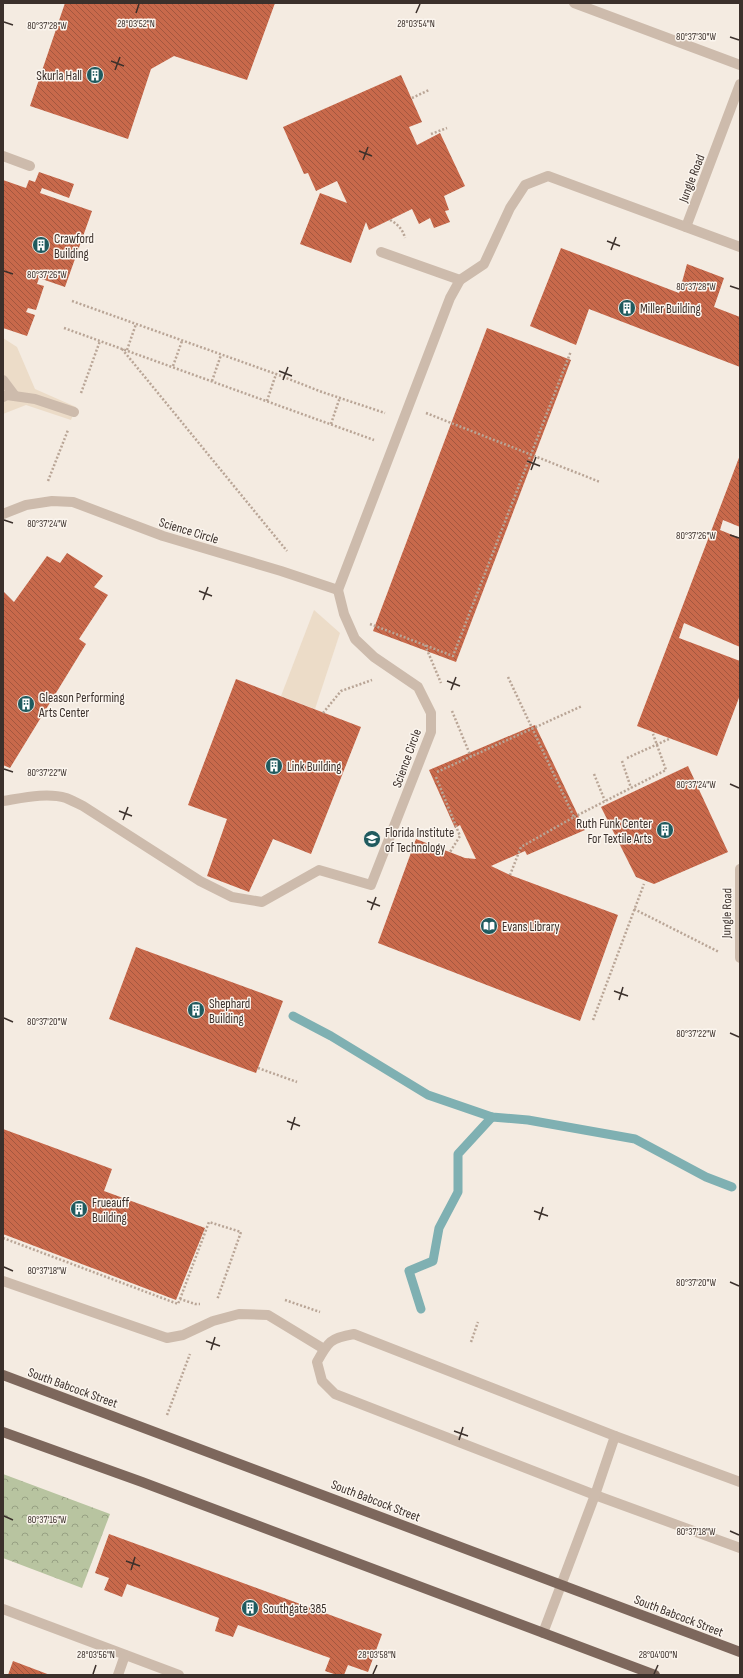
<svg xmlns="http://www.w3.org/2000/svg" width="743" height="1678" font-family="'Sofia Sans Condensed',sans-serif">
	<defs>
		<pattern id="park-crowns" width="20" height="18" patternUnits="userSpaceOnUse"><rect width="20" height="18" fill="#b8c4a0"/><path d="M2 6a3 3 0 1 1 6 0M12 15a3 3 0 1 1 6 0" fill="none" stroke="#97a083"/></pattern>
		<pattern id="building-back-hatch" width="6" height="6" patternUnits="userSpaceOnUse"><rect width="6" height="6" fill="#c8694b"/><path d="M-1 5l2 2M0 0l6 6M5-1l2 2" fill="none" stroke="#a4573f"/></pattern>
	</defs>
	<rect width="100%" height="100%" fill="#f4ebe1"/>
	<path fill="url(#park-crowns)" d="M 3,1474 L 110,1514 L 82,1588 L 3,1558 Z"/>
	<g fill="#ecdcc8">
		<path d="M 3,338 L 17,347 L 35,389 L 76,407 L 71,420 L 26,405 L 3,414 Z"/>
		<path d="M 314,610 L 340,633 L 315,709 L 281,696 Z"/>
	</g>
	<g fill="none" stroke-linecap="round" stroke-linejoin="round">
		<g stroke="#7fb0b2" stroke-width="9">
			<path d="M 293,1016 L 331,1036 L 428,1095 L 492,1117 L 528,1120 L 635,1139 L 706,1177 L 732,1187"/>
			<path d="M 421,1309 L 409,1271 L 433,1261 L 439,1228 L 458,1192 L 458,1154 L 492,1117"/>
		</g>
	</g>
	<g fill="url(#building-back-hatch)">
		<path d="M 65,3 L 275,3 L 247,80 L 174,56 L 151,69 L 128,139 L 30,106 Z"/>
		<path d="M 401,75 L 422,122 L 409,127 L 417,145 L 440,133 L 465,186 L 444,196 L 449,210 L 445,211 L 450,222 L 434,228 L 430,218 L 419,224 L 412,209 L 369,230 L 366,222 L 351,263 L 300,244 L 320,193 L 347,203 L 337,181 L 316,191 L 308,173 L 304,174 L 283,127 Z"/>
		<path d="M 39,172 L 74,184 L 69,198 L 42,188 L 40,193 L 92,211 L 65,287 L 39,278 L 37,284 L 44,286 L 36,310 L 28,308 L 26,312 L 35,315 L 27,336 L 3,328 L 3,180 L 26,188 L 29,180 L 35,182 Z"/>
		<path d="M 561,248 L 679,293 L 687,264 L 724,278 L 714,307 L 740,317 L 740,367 L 589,309 L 576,345 L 530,326 Z"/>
		<path d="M 487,328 L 571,360 L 456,662 L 373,631 Z"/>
		<path d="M 740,455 L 740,527 L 723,520 L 720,530 L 740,538 L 740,647 L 684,623 L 679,638 L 740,661 L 740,695 L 717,756 L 637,726 Z"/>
		<path d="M 67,553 L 103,576 L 94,587 L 108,595 L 79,639 L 86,644 L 10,768 L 3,765 L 3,591 L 14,602 L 47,556 L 60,563 Z"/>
		<path d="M 236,679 L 361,727 L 311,854 L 273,839 L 249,892 L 207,876 L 227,819 L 188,805 Z"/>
		<path d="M 535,725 L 585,830 L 527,855 L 525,851 L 491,866 L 510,875 L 618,915 L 580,1021 L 378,943 L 416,839 L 465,858 L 476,859 L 460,825 L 455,828 L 429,770 Z"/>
		<path d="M 688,766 L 728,852 L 654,884 L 636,877 L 601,807 Z"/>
		<path d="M 136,947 L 283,1001 L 256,1073 L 109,1019 Z"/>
		<path d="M 3,1129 L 112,1169 L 104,1191 L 205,1228 L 176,1300 L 3,1234 Z"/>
		<path d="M 109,1534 L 382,1634 L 368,1672 L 348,1665 L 344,1675 L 337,1675 L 325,1671 L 330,1658 L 238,1625 L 233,1637 L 215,1631 L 219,1618 L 127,1584 L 122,1597 L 104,1590 L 109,1578 L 95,1573 Z"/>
		<path d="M 13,1661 L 50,1675 L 8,1675 Z"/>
	</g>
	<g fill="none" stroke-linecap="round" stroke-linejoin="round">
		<g stroke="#b9a596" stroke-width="2.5" stroke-dasharray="2 2" stroke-linecap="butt">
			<path d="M 412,98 L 429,90"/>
			<path d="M 431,134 L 447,128"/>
			<path d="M 390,220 C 398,224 403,230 405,238"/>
			<path d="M 72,301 L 276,374 L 322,392 L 385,413"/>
			<path d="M 64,328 L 374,440"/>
			<path d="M 122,349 L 287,551"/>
			<path d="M 127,350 L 136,324"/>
			<path d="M 173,366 L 182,341"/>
			<path d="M 212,381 L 221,355"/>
			<path d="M 81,393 L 100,341"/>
			<path d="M 267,401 L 276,374"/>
			<path d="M 426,413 L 600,482"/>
			<path d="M 331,424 L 340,397"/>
			<path d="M 48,481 L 68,430"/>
			<path d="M 370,624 L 453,656 L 571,351"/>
			<path d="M 425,645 L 441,683"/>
			<path d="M 508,677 L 574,817 L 521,847 L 510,875"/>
			<path d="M 452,711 L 471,757"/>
			<path d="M 323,713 L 341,691 L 372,680"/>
			<path d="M 627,758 L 669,739"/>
			<path d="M 622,761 L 631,788"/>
			<path d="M 437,772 L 582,706"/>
			<path d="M 594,774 L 605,801"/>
			<path d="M 436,777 L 460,836 L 450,852"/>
			<path d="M 574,817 L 666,770 L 653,734"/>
			<path d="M 634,909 L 719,952"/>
			<path d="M 593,1020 L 644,884"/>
			<path d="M 258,1068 L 297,1082"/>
			<path d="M 3,1238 L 178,1304 L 180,1299 L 195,1304 L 200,1304"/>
			<path d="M 180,1299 L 209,1222 L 241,1232 L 217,1300"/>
			<path d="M 285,1300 L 320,1312"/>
			<path d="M 471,1342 L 478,1322"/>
			<path d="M 167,1415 L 190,1354"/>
		</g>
		<g stroke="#cdbbac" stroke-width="10">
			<path d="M 574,3 L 740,65"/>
			<path d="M 3,156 L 30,166"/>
			<path d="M 686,227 L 740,84"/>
			<path d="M 381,252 L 460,280"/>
			<path d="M 3,380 L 15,396"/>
			<path d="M 3,397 L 7,395 L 35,399 L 74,412"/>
			<path d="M 3,514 L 26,505 L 52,501 L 73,502 L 163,536 L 281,571 L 338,590"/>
			<path d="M 338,590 L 450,298 L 460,280 L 484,264 L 510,208 L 525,185 L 548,176 L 740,247"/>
			<path d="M 3,801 C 22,798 47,792 66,798 C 71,800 77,803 83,806 L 200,881 L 232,897 L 262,902 L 319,870 L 371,885 L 431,732 L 431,713 L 418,687 L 374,657 L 355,639 L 344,614 L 338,590"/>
			<path d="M 740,869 L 740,958"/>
			<path d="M 3,1281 L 167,1338 L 183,1335 L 213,1321 L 239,1314 L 268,1315 L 324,1349"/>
			<path d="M 740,1482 L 615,1436 L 354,1334 C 330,1338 328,1342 317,1362 L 322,1381 L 335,1394 L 595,1495 L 740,1548"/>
			<path d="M 3,1609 L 179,1675"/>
			<path d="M 543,1633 L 595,1495 L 615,1436"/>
			<path d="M 118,1675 L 125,1655"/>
		</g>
		<g stroke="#7d675c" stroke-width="10">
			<path d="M 3,1375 L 740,1652"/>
			<path d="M 3,1432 L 142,1482 L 655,1675"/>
		</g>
	</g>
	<path fill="none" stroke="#3b302b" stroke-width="1.5" d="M 136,13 L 139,4M 416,13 L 420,4M 4,22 L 13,25M 730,37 L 739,40M 111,61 L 124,66M 115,70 L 120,57M 359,151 L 372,156M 363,160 L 368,147M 607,241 L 620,246M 611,250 L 616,237M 4,271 L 13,274M 730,286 L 739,289M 279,371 L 292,376M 283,380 L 288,367M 527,461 L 540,466M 531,470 L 536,457M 4,520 L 13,523M 730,535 L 739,538M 199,591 L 212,596M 203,600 L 208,587M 447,681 L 460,686M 451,690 L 456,677M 4,769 L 13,772M 730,784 L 739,788M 119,811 L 132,816M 123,820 L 128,807M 367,901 L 380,906M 371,910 L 376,897M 614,991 L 628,996M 619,1000 L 623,987M 4,1018 L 13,1022M 730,1033 L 739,1037M 287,1121 L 300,1126M 291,1130 L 295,1117M 534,1211 L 548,1216M 539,1220 L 543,1207M 4,1267 L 13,1271M 730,1282 L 739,1286M 206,1341 L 220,1346M 211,1350 L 215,1337M 454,1431 L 468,1436M 459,1440 L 463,1427M 4,1516 L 13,1520M 730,1531 L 739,1535M 126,1561 L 140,1566M 131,1570 L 135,1557M 93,1674 L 96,1665M 373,1674 L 377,1665M 654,1674 L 658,1665"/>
	<defs>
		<g id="building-disc" transform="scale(0.9)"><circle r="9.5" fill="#1f5a5e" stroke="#fbf5ee"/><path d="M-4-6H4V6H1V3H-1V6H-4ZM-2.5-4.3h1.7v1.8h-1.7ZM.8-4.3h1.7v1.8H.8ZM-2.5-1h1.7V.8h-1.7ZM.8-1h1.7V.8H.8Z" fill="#fff"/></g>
		<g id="university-disc" transform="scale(0.9)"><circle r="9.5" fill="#1f5a5e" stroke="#fbf5ee"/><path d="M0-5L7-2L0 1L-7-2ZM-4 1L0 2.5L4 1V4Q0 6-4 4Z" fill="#fff"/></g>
		<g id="library-disc" transform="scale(0.9)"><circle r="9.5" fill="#1f5a5e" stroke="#fbf5ee"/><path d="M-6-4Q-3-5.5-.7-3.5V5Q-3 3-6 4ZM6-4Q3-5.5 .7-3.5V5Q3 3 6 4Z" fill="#fff"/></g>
	</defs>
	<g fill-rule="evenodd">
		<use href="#building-disc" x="95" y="75"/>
		<use href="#building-disc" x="41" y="245"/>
		<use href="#building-disc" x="627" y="308"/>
		<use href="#building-disc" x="26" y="704"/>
		<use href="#building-disc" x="274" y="766"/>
		<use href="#building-disc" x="665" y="830"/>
		<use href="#university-disc" x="372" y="839"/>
		<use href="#library-disc" x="489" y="926"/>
		<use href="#building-disc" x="196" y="1010"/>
		<use href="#building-disc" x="79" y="1209"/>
		<use href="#building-disc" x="250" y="1608"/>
	</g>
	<g text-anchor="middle" stroke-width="3" stroke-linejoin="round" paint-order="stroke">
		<g font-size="13" fill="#3b302b" stroke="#fbf5ee" text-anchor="start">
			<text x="82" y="80" text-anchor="end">Skurla Hall</text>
			<text x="54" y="243">Crawford<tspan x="54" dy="15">Building</tspan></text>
			<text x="640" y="313">Miller Building</text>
			<text x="39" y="702">Gleason Performing<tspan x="39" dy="15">Arts Center</tspan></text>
			<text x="287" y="771">Link Building</text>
			<text x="652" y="828" text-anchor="end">Ruth Funk Center<tspan x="652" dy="15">For Textile Arts</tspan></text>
			<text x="385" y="837">Florida Institute<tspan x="385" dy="15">of Technology</tspan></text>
			<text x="502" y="931">Evans Library</text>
			<text x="209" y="1008">Shephard<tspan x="209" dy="15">Building</tspan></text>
			<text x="92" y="1207">Frueauff<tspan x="92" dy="15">Building</tspan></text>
			<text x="263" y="1613">Southgate 385</text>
		</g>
		<g font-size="13" fill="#3b302b" stroke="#fbf5ee">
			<text transform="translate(691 178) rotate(-69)" y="5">Jungle Road</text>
			<text transform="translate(189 530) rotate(17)" y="5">Science Circle</text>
			<text transform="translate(406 758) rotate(-70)" y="5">Science Circle</text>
			<text transform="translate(726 913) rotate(-89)" y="5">Jungle Road</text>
			<text transform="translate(73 1387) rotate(20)" y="5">South Babcock Street</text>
			<text transform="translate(376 1500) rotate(21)" y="5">South Babcock Street</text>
			<text transform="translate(679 1615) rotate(21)" y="5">South Babcock Street</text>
		</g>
	</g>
	<g font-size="10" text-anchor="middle" fill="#3b302b" stroke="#fbf5ee" stroke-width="3" stroke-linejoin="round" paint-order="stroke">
		<text x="136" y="27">28°03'52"N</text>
		<text x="416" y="27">28°03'54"N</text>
		<text x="47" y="29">80°37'28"W</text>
		<text x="696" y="40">80°37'30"W</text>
		<text x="47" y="278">80°37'26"W</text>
		<text x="696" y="290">80°37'28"W</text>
		<text x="47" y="527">80°37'24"W</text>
		<text x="696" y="539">80°37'26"W</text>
		<text x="47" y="776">80°37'22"W</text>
		<text x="696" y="788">80°37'24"W</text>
		<text x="47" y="1025">80°37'20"W</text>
		<text x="696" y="1037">80°37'22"W</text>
		<text x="47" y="1274">80°37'18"W</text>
		<text x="696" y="1286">80°37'20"W</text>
		<text x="47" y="1523">80°37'16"W</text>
		<text x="696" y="1535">80°37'18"W</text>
		<text x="96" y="1658">28°03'56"N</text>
		<text x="377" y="1658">28°03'58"N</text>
		<text x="658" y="1658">28°04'00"N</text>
	</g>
	<rect width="743" height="1678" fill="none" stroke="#3b302b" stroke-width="8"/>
</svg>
